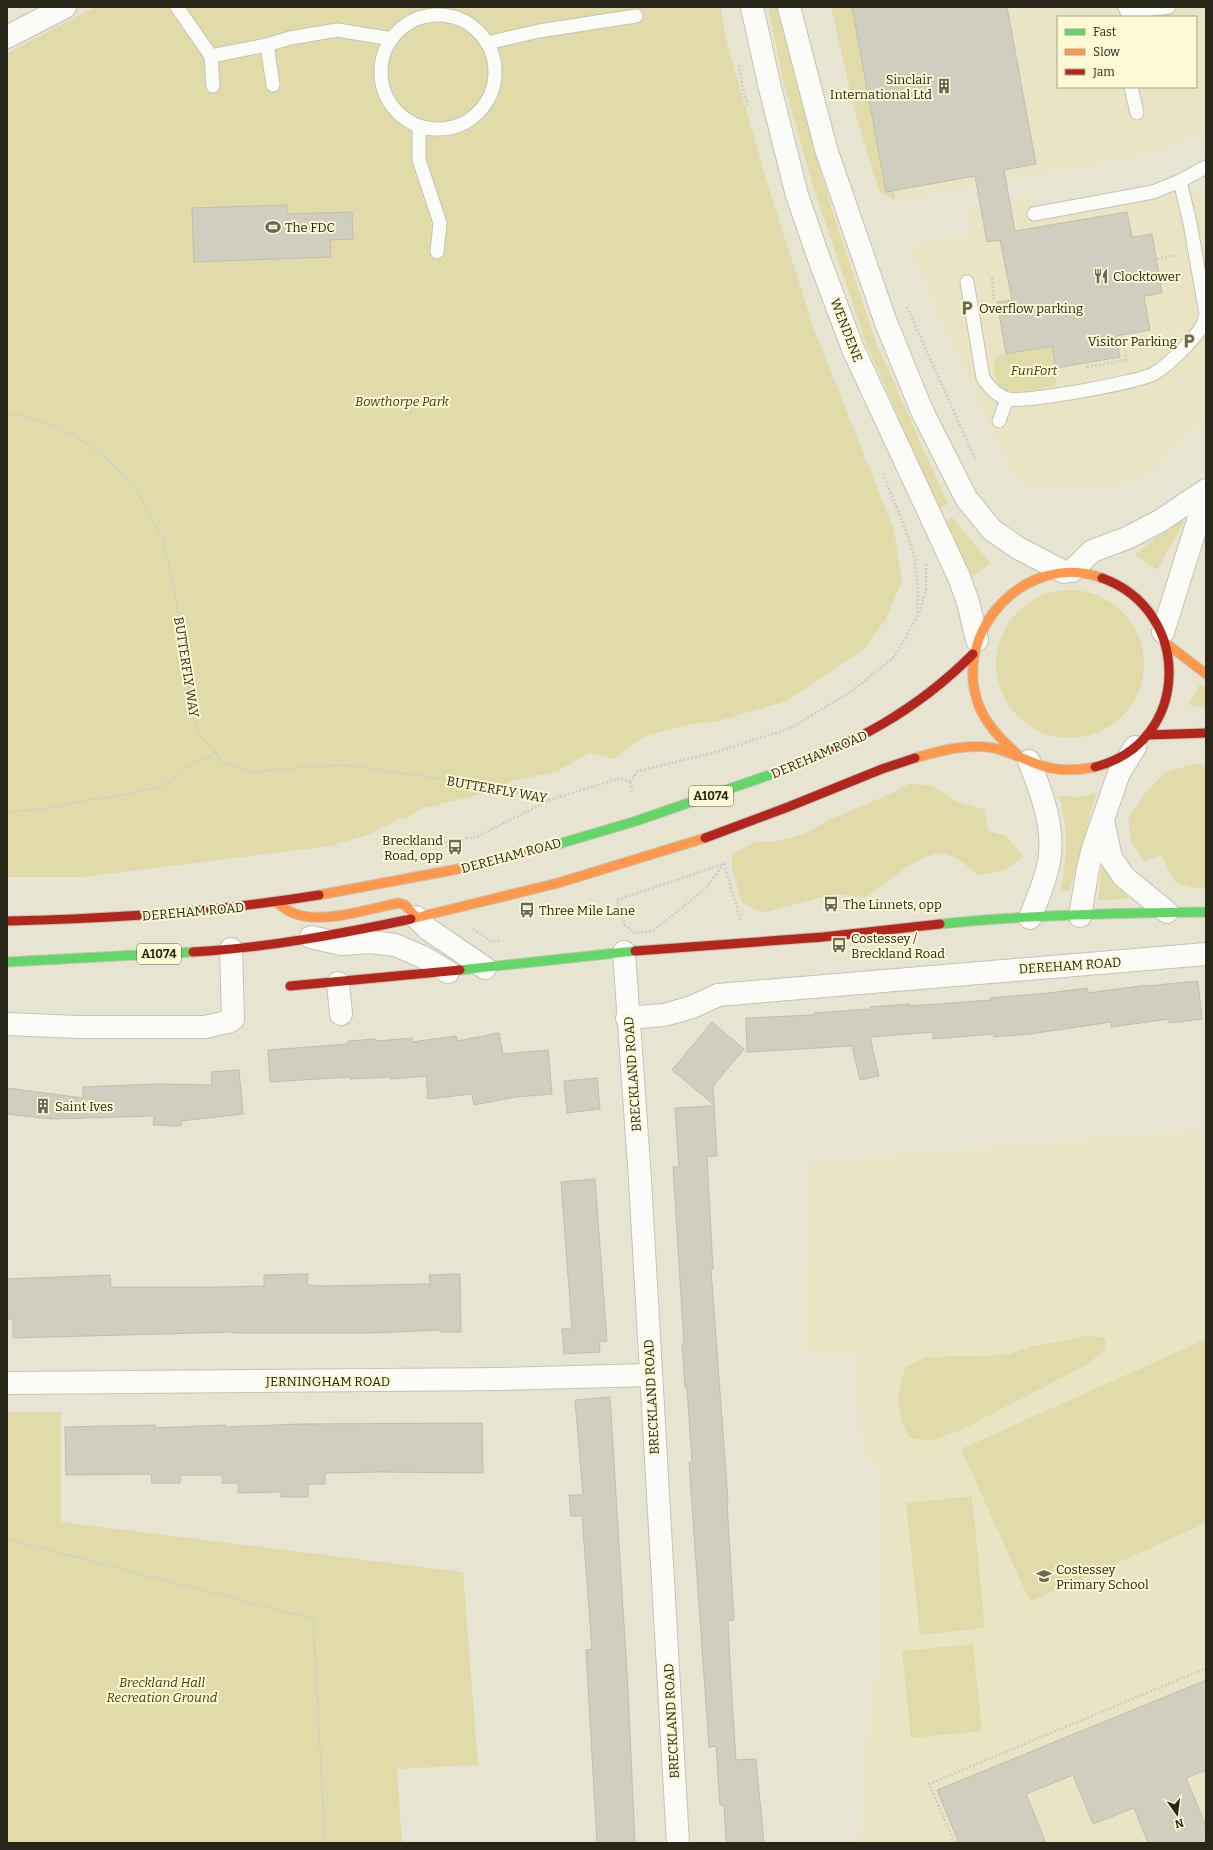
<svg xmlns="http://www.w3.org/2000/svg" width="1213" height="1850" font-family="Bitter,serif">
	<rect width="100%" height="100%" fill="#e7e5d1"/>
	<g fill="#e9e5c4" fill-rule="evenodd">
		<path d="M 859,7 L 1206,7 L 1206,129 L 1161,152 L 896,202 ZM 1058,17 L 1196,17 L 1196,87 L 1058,87 Z"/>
		<path d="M 1206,188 L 1206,416 L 1152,473 L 1115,488 L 1028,489 L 1005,462 L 907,245 L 972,234 L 966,206 L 1029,195 L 1034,220 L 1199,192 Z"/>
		<path d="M 1199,1130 L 1206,1196 L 1206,1843 L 858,1843 L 872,1680 L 880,1678 L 882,1474 L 860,1447 L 856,1353 L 803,1357 L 809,1162 Z"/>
	</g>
	<g fill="#e1dbaa">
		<path d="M 95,7 L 721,7 L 725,35 L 766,179 L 815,332 L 894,530 L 902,581 L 886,619 L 863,650 L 787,701 L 715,722 L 690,724 L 645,736 L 614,759 L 589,753 L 558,771 L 512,781 L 486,793 L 420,809 L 405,820 L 401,818 L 368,835 L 330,846 L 83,877 L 7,877 L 7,53 Z"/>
		<path d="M 768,7 L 780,7 L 802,103 L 832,210 L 877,345 L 948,504 L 938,509 L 866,343 L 813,186 L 783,80 Z"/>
		<path d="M 831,7 L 859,7 L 896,202 L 879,191 L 855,112 Z"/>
		<path d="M 1052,346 L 1057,378 L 1054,386 L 1009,394 L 998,385 L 993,363 L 998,356 Z"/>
		<path d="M 952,517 L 990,563 L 971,578 L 945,521 Z"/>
		<path d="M 1179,519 L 1184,522 L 1157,570 L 1135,555 Z"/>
		<circle cx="1070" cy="664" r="74"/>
		<path d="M 1200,684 L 1206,688 L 1206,708 L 1189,705 Z"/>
		<path d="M 1198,763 L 1206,766 L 1206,887 L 1195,888 L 1175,882 L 1161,855 L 1144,861 L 1131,841 L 1128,819 L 1143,796 L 1165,772 Z"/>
		<path d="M 910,783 L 933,786 L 955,801 L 984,809 L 989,831 L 1007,836 L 1023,857 L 1004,870 L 978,876 C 969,867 957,856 944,854 C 921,851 885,884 866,897 L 833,894 L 764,913 L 742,903 L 732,869 L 732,854 L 753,843 L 778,841 L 804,834 L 827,821 L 890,794 Z"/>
		<path d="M 1096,793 L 1069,892 L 1061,890 C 1067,854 1069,831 1059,796 L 1079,797 Z"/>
		<path d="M 1102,862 L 1129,899 L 1098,900 Z"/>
		<path d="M 1092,1335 L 1106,1339 L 1105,1350 L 1085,1366 L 957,1432 L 928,1441 L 909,1438 C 896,1408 895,1399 905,1368 L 925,1357 L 1006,1355 L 1030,1347 Z"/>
		<path d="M 1206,1339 L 1206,1523 L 1030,1602 L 961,1449 Z"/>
		<path d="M 7,1412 L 61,1412 L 61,1522 L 463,1572 L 478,1765 L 397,1769 L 402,1843 L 7,1843 Z"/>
		<path d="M 972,1496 L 985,1628 L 920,1635 L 906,1503 Z"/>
		<path d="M 973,1644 L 982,1731 L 911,1738 L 902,1651 Z"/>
	</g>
	<g fill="#d0cebf" stroke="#c0beae">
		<path d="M 852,7 L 1007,7 L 1036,164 L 1004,170 L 1015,231 L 1127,212 L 1132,237 L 1152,234 L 1162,293 L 1144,296 L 1150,330 L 1116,336 L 1120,357 L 1056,368 L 1052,346 L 1006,354 L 997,302 L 1012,300 L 1000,240 L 987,242 L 975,176 L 886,192 Z"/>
		<path d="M 287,205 L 287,214 L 352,212 L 353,239 L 330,240 L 331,257 L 194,262 L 192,208 Z"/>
		<path d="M 1198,981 L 1202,1019 L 1169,1023 L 1169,1019 L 1111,1027 L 1111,1022 L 1030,1034 L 994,1037 L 993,1034 L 933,1039 L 933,1032 L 870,1037 L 879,1076 L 860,1080 L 852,1046 L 747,1052 L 746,1018 L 814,1015 L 814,1013 L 870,1009 L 870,1007 L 910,1004 L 910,1006 L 991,1000 L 990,998 L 1048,993 L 1087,988 L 1088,993 L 1147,985 L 1147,986 Z"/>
		<path d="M 712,1022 L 744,1049 L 713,1086 L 714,1105 L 672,1070 Z"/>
		<path d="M 499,1033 L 503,1054 L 548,1050 L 552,1094 L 516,1097 L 474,1105 L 472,1094 L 428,1099 L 426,1076 L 391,1079 L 391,1077 L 350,1079 L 350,1077 L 270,1082 L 268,1050 L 348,1044 L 348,1041 L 375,1039 L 376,1041 L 412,1038 L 412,1042 L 456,1036 L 457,1041 Z"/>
		<path d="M 239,1070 L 243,1114 L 181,1121 L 181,1126 L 153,1125 L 154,1116 L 51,1119 L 7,1114 L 7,1088 L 83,1098 L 83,1087 L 156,1084 L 212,1085 L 211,1072 Z"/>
		<path d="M 597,1078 L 600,1109 L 567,1113 L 564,1081 Z"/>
		<path d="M 714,1106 L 717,1156 L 707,1156 L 713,1269 L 711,1269 L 728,1501 L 727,1502 L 734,1620 L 728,1621 L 731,1682 L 736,1760 L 756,1759 L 764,1843 L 726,1843 L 724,1805 L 720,1805 L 716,1746 L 709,1747 L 689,1462 L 692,1462 L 687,1388 L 685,1388 L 682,1344 L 684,1344 L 673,1167 L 679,1167 L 675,1108 Z"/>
		<path d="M 595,1179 L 607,1341 L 599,1342 L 600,1352 L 564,1354 L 562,1329 L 572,1328 L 561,1182 Z"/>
		<path d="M 308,1274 L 307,1285 L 321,1286 L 430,1284 L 429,1275 L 460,1274 L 461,1332 L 441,1332 L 441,1330 L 372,1333 L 233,1333 L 233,1332 L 13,1338 L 13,1319 L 7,1319 L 7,1279 L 110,1275 L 111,1287 L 221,1287 L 264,1286 L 264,1275 Z"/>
		<path d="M 610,1397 L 628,1690 L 635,1843 L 597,1843 L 586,1650 L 592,1649 L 582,1516 L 571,1516 L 569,1495 L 583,1495 L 575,1400 Z"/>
		<path d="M 482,1423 L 483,1473 L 381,1472 L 325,1473 L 325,1484 L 308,1484 L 308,1497 L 281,1497 L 281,1492 L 238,1493 L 238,1483 L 222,1483 L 222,1475 L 180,1475 L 180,1483 L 152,1483 L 151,1474 L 66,1475 L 65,1427 L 155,1425 L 155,1428 L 225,1425 L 225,1427 L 300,1424 Z"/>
		<path d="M 1206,1680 L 1206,1770 L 1186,1778 L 1206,1826 L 1206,1843 L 1148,1843 L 1134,1808 L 1093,1824 L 1073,1775 L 1026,1794 L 1046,1843 L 959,1843 L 937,1790 Z"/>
	</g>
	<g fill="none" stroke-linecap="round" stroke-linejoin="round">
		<g stroke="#c5c3b4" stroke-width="15">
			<g id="lane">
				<path d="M 177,7 L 211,56 L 213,86"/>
				<path d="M 1125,7 L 1127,12 L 1169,7"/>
				<circle cx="438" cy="72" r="57"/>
				<path d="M 487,43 L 539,31 L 636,16"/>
				<path d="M 267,45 L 290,38 L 337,30 L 392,39"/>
				<path d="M 211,56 L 267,45 L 273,85"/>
				<path d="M 1131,87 L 1137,113"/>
				<path d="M 419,126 L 419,160 L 440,223 L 437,252"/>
				<path d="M 1034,214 L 1153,192 L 1180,181"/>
				<path d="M 967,282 L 983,378 C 989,387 997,396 1008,399 C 1023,403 1142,382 1155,373 C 1167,366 1195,339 1202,326 C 1204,323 1205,318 1206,314 L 1190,223 L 1180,181 L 1206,167"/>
				<path d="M 999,421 L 1007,399"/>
			</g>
		</g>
		<g stroke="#c5c3b4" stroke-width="24">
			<g id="street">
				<path d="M 752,7 L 770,88 L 797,195 L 818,256 L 853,349 L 959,577 L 968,602 L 977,640"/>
				<path d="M 789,7 L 826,149 L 885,320 L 922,411 L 966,498 L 992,530 L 1018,548 L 1064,572"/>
				<path d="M 7,37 L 65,7"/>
				<path d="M 1072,571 L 1092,551 L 1127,538 L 1160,521 L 1206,490"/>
				<path d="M 1163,632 L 1206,495"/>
				<path d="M 1029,761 C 1042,794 1055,827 1049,862 C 1045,882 1037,900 1030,918"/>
				<path d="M 1103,821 L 1111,858 L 1124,877 L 1167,912"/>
				<path d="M 1080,916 L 1088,868 L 1094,845 L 1119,773 L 1135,747"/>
				<path d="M 416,917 L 428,929 L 485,968"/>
				<path d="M 311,937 L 341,944 L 370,942 L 395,945 L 423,957 L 448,972"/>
				<path d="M 624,952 L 640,1180 L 678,1843"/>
				<path d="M 338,983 L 341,1014"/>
				<path d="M 627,1018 L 664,1015 L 692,1007 L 718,995 L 1206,954"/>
				<path d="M 7,1024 L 78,1027 L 205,1027 L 228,1022 L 233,1019 L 231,949"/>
				<path d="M 7,1383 L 502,1379 L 650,1375"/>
			</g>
		</g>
		<g stroke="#c5c3b4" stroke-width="11">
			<g id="fast">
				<path d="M 555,845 L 633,822 L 778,772"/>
				<path d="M 940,924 C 1028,915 1118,913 1206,912"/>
				<path d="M 7,962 L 193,952"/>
				<path d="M 460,970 L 635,951"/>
			</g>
		</g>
		<g stroke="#c5c3b4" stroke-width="11">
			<g id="slow">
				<path d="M 1167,644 L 1206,674"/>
				<path d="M 1018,755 C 1003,741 987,726 979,706 C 950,631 1027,550 1102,578"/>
				<path d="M 915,758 C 940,751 967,743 994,748 C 1008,751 1021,758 1034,763 C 1053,771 1075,771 1095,767"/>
				<path d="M 319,895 L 458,869 L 555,845"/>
				<path d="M 277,903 C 282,906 287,911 293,913 C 321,925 369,909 398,903 L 405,905 L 416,917"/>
				<path d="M 411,919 L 558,883 L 705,838"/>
			</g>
		</g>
		<g stroke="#c5c3b4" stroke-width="11">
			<g id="jam">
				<path d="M 1147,735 L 1206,733"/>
				<path d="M 1095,767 C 1191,743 1194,611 1102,578"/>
				<path d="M 778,772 C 855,743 915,712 973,654"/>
				<path d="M 705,838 L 788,807 L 882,769 L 915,758"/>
				<path d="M 7,921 C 112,919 215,912 319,895"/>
				<path d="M 635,951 L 823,937 L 940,924"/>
				<path d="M 193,952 C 266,948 340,934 411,919"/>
				<path d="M 290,986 L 460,970"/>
			</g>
		</g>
		<g stroke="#cecdc8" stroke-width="2.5" stroke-dasharray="2 2" stroke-linecap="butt">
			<path d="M 739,65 L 743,90 L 748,105"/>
			<path d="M 1157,259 L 1177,255"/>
			<path d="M 992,278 L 994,302"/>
			<path d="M 907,307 L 976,461"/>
			<path d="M 1122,335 L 1127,363"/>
			<path d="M 1086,362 L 1087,368"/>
			<path d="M 1087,367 L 1126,360"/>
			<path d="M 7,413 L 35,419 L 76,436 L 109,460 L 134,486 L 163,539 L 173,582 L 183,642 L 192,716 L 202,738 L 223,762 L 251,772 L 307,767 L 346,765 L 496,787 L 550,800"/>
			<path d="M 919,613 L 926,590 L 926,563"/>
			<path d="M 630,782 L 638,771 L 720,751 L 791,728 L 852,691 L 895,656 L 917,617 L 918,590 L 915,559 L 904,525 L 883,474"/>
			<path d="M 630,782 L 632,792"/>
			<path d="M 7,812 L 52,808 L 92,799 L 115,797 L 158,787 L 174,778 L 196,761 L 216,754"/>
			<path d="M 448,847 L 447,842 L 476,837 L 550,800 L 620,778 L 630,782"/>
			<path d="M 724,864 L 705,889 L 653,931 L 636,933 L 625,926 L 617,900 Z"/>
			<path d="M 724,864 L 741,921"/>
			<path d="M 473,929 L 491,941 L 499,941"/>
			<path d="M 7,1539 L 313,1619 L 325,1843"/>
			<path d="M 323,1800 L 336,1800"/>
			<path d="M 955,1843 L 929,1784 L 1206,1668"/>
		</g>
		<use href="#lane" stroke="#fbfbf8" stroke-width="13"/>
		<use href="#street" stroke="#fbfbf8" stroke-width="22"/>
		<use href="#fast" stroke="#63d668" stroke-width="9"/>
		<use href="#slow" stroke="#ff974d" stroke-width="9"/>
		<use href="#jam" stroke="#b3261e" stroke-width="9"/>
	</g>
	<defs>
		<g id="building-bare" transform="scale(1.2)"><path d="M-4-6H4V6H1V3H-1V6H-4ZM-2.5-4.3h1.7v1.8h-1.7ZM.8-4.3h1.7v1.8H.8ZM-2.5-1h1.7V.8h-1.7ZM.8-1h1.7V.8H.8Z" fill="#6a6959" stroke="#fdf9d5" stroke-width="2.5" paint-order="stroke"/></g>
		<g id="stadium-bare" transform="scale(1.2)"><path d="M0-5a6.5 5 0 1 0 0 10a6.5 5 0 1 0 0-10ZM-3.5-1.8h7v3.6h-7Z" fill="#6a6959" stroke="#fdf9d5" stroke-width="2.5" paint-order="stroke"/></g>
		<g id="restaurant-bare" transform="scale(1.2)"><path d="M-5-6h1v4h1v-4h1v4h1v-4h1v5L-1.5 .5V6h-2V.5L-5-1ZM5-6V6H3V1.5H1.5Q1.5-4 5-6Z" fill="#6a6959" stroke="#fdf9d5" stroke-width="2.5" paint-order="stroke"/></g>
		<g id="parking-bare" transform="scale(1.2)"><path d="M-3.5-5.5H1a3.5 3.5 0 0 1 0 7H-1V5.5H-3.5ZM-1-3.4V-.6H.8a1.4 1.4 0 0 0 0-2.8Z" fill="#6a6959" stroke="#fdf9d5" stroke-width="2.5" paint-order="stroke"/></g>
		<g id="bus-bare" transform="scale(1.2)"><path d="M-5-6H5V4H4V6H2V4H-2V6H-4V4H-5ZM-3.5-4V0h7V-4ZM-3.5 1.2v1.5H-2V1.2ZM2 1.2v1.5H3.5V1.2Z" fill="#6a6959" stroke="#fdf9d5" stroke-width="2.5" paint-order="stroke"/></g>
		<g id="school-bare" transform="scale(1.2)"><path d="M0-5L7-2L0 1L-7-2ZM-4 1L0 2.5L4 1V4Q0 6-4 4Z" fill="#6a6959" stroke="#fdf9d5" stroke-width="2.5" paint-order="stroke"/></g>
	</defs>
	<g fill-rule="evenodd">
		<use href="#building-bare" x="944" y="86"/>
		<use href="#stadium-bare" x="273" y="227"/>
		<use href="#restaurant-bare" x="1101" y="276"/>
		<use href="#parking-bare" x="967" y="308"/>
		<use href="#parking-bare" x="1189" y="341"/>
		<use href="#bus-bare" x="455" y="847"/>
		<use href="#bus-bare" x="831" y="904"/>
		<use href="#bus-bare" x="527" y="910"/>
		<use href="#bus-bare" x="839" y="945"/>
		<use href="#building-bare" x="43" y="1106"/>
		<use href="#school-bare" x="1044" y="1576"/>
	</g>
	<g text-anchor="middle" stroke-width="4" stroke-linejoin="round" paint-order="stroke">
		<g fill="#fdf9d5" stroke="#676551" stroke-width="1">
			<rect x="689" y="786" width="44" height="20" rx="3"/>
			<rect x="137" y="944" width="44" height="20" rx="3"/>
		</g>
		<g font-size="12" font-weight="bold" fill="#272618">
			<text x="711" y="800">A1074</text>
			<text x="159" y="958">A1074</text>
		</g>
		<g font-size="13" fill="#272618" stroke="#fdf9d5" text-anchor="start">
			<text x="932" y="84" text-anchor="end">Sinclair<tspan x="932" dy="15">International Ltd</tspan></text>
			<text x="285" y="232">The FDC</text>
			<text x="1113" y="281">Clocktower</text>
			<text x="979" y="313">Overflow parking</text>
			<text x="1177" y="346" text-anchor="end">Visitor Parking</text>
			<text x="443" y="845" text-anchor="end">Breckland<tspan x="443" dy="15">Road, opp</tspan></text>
			<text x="843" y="909">The Linnets, opp</text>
			<text x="539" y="915">Three Mile Lane</text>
			<text x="851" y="943">Costessey /<tspan x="851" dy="15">Breckland Road</tspan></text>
			<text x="55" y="1111">Saint Ives</text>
			<text x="1056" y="1574">Costessey<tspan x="1056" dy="15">Primary School</tspan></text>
		</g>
		<g font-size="13" fill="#272618" stroke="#fdf9d5">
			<text transform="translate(847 330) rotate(69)" y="5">WENDENE</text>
			<text transform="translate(187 667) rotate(81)" y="5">BUTTERFLY WAY</text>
			<text transform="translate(819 754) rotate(-23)" y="5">DEREHAM ROAD</text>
			<text transform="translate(497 789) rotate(10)" y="5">BUTTERFLY WAY</text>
			<text transform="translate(511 855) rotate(-15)" y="5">DEREHAM ROAD</text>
			<text transform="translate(193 911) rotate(-5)" y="5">DEREHAM ROAD</text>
			<text transform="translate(1070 965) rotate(-4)" y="5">DEREHAM ROAD</text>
			<text transform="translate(632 1074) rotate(-94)" y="5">BRECKLAND ROAD</text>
			<text x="328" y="1386">JERNINGHAM ROAD</text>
			<text transform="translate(651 1397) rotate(-93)" y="5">BRECKLAND ROAD</text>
			<text transform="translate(671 1721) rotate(-93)" y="5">BRECKLAND ROAD</text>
		</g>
		<g font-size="13" font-style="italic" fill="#3e3a15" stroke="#fdf9d5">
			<text x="1034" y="375">FunFort</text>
			<text x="402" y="406">Bowthorpe Park</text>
			<text x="162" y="1687">Breckland Hall<tspan x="162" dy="15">Recreation Ground</tspan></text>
		</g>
	</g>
	<rect width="1213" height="1850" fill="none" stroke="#272618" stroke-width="16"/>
	<rect x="1057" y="16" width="140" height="72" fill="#fdf9d5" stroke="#a7a589"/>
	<rect x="1065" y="29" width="20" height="6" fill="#63d668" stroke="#a7a589"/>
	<text x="1093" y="36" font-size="12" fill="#272618">Fast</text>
	<rect x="1065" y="49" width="20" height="6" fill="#ff974d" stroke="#a7a589"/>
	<text x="1093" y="56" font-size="12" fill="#272618">Slow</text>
	<rect x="1065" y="69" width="20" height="6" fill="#b3261e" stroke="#a7a589"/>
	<text x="1093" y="76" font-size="12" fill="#272618">Jam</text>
	<g transform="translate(1177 1814) rotate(166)" stroke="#fdf9d5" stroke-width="3" paint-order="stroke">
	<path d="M0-3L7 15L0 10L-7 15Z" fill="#272618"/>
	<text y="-6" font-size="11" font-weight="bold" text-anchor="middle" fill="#272618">N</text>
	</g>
</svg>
